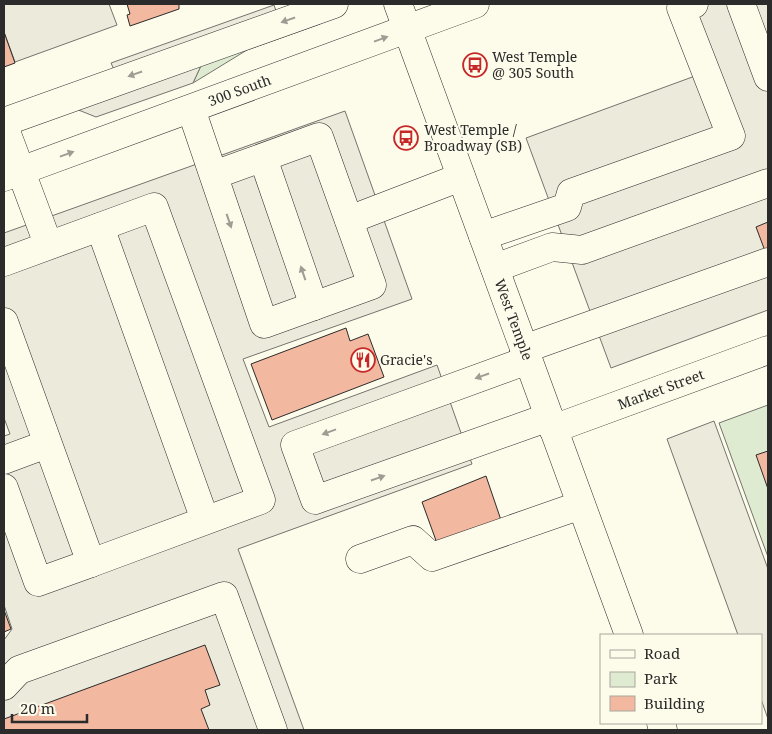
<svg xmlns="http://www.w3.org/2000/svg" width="772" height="734" font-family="'Noto Serif',serif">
	<rect width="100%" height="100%" fill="#fdfbea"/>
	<g fill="#deebd1" stroke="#74746e">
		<path d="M 317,17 L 320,24 L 247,50 L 193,83 L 205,57 Z"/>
		<path d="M 768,405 L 768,557 L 719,423 Z"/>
	</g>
	<g fill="#eceadb" stroke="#74746e">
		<path d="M 4,4 L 109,4 L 117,25 L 15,62 L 4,32 Z"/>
		<path d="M 669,4 L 768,4 L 768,310 L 611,368 L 526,138 L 695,76 Z"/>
		<path d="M 274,5 L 277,14 L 115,72 L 111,63 Z"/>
		<path d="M 205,57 L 193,83 L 96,117 L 71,107 Z"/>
		<path d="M 345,111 L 412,299 L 243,359 L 269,427 L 437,365 L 472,464 L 238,549 L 304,730 L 4,730 L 4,640 L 12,629 L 4,605 L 4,436 L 10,434 L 4,418 L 4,233 Z"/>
		<path d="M 714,421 L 768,569 L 768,719 L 761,699 L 761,635 L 738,635 L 667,439 Z"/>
	</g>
	<g fill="#f2b8a0" stroke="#2b2b2b">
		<path d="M 127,4 L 179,4 L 179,9 L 130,26 L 127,15 L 130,14 Z"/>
		<path d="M 4,32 L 15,63 L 4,67 Z"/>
		<path d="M 768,222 L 768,259 L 756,227 Z"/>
		<path d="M 346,328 L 350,341 L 368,334 L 384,377 L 272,420 L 251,364 Z"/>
		<path d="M 768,451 L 768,489 L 756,455 Z"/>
		<path d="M 486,476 L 503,526 L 438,546 L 422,502 Z"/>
		<path d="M 4,610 L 11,629 L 4,632 Z"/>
		<path d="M 205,645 L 220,685 L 205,690 L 210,705 L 201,709 L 209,730 L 4,730 L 4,719 Z"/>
	</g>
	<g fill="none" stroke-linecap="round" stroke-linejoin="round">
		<g stroke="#2b2b2b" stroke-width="29">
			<g id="minor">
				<path d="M 741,4 L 768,77"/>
				<path d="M 191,109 L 264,324 L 314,306 L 263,158"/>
				<path d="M 4,122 L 334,4"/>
				<path d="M 4,126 L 48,244"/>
				<path d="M 214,175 L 319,137 L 372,285 L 314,306"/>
				<path id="s1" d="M 4,177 L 475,4"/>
				<path d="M 349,220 L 461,177"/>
				<path d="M 100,227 L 205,520"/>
				<path d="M 483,236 L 567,207 L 571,193 L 731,136 L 681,8 L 694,4"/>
				<path d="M 4,262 L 154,207 L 261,500 L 91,563 L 4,322"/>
				<path d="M 495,268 L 552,247 L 582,250 L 768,183"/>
				<path d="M 524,349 L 768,262"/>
				<path d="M 528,360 L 295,445 L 315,500 L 549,417"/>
				<path id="s2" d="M 553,429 L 768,350"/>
				<path d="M 4,460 L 47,444"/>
				<path d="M 4,488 L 38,582 L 91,563"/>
				<path d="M 360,559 L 413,540 L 432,557 L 581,505"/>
				<path d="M 4,686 L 19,670 L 224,596 L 273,730"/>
			</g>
		</g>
		<g stroke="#2b2b2b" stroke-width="29">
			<g id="major">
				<path id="s3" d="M 398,4 L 629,635"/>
				<path d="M 661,723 L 663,730"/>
			</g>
		</g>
		<use href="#minor" stroke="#fdfbea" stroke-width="28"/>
		<use href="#major" stroke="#fdfbea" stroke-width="28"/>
	</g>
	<defs><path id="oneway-solid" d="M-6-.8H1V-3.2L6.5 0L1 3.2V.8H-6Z" transform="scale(1.25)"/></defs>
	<g fill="#9e9d94">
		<use href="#oneway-solid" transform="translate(288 20) rotate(161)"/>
		<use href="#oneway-solid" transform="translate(381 39) rotate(-20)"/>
		<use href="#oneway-solid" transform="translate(135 74) rotate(161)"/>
		<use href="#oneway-solid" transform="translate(67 154) rotate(-20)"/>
		<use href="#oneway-solid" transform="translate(229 221) rotate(71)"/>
		<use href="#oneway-solid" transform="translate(303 273) rotate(-109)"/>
		<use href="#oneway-solid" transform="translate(482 376) rotate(161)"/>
		<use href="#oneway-solid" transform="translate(329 432) rotate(160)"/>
		<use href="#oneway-solid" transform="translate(378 478) rotate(-19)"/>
	</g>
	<defs>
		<g id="bus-ring" transform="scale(1.25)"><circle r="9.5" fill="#fdfbea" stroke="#c62828" stroke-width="1.5"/><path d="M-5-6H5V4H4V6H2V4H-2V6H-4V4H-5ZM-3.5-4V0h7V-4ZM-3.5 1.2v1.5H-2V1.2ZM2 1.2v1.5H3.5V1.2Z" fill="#c62828"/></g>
		<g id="restaurant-ring" transform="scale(1.25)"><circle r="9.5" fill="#fdfbea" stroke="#c62828" stroke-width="1.5"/><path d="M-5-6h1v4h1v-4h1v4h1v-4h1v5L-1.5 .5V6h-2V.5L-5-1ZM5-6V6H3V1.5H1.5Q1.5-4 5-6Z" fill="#c62828"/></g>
	</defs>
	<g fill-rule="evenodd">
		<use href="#bus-ring" x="475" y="65"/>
		<use href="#bus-ring" x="406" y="138"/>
		<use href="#restaurant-ring" x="363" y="360"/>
	</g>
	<g text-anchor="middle" stroke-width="4" stroke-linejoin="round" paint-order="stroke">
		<g font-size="14" fill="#2b2b2b" stroke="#fdfbea" text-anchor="start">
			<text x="492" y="62">West Temple<tspan x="492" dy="16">@ 305 South</tspan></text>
			<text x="424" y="135">West Temple /<tspan x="424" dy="16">Broadway (SB)</tspan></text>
			<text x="380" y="365">Gracie's</text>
		</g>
		<g font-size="14" fill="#2b2b2b" stroke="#fdfbea">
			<text dy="5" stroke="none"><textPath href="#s1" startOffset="251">300 South</textPath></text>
			<text dy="5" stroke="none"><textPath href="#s3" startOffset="336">West Temple</textPath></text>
			<text dy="5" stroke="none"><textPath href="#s2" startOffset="115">Market Street</textPath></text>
		</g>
	</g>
	<rect width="772" height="734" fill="none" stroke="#2b2b2b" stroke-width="10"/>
	<rect x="600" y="634" width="162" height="90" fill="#fdfbea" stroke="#a9a89e"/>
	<rect x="610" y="650" width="25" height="8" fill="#fdfbea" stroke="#a9a89e"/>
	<text x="644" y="659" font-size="15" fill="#2b2b2b">Road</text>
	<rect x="610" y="672" width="25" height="15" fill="#deebd1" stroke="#a9a89e"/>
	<text x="644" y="684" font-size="15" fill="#2b2b2b">Park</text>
	<rect x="610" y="696" width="25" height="15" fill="#f2b8a0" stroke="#a9a89e"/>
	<text x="644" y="709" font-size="15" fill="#2b2b2b">Building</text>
	<path d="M12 714v8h75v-8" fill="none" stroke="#2b2b2b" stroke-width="2.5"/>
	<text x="20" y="714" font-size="15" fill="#2b2b2b" stroke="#fdfbea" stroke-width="4" paint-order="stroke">20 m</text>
</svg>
